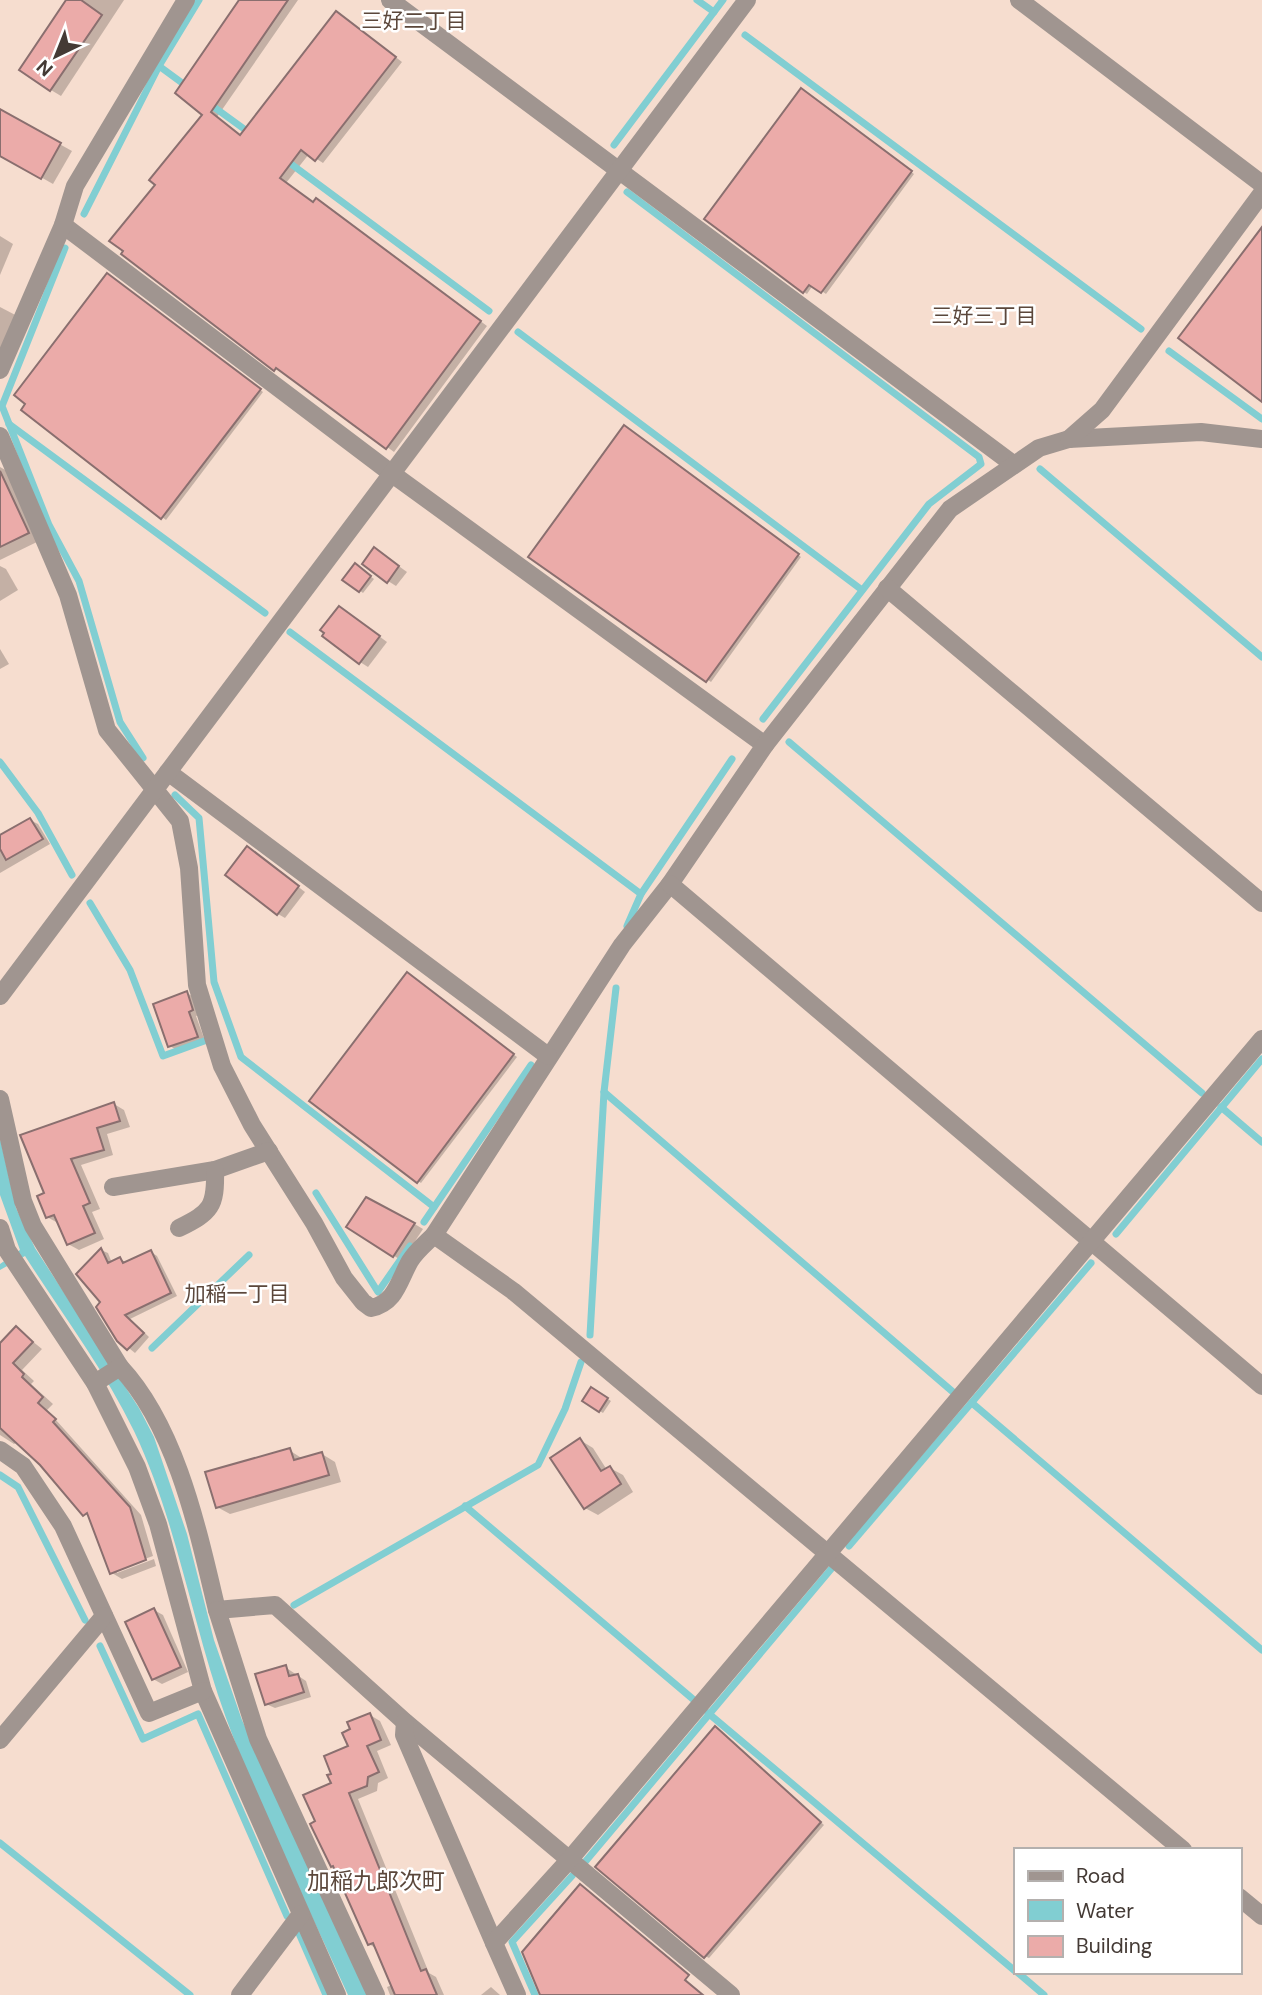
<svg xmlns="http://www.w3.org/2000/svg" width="1262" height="1995" font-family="'DM Sans','Noto Sans JP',sans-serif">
	<rect width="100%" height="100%" fill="#f6ddcf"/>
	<path fill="#81ced2" d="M 0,1138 L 16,1208 L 35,1248 L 139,1408 L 154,1437 L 187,1534 L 214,1640 L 242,1720 L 367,1995 L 348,1995 C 307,1904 261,1813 226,1718 C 192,1624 177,1522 134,1431 C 104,1369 62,1314 25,1256 L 0,1270 L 0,1264 L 20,1250 L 0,1195 Z"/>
	<g fill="#0003">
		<path d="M 69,0 L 124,0 L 61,96 L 51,90 Z"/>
		<path d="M 241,0 L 298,0 L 217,117 L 242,136 L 344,17 L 402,62 L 323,163 L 309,154 L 286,183 L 314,204 L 324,204 L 487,326 L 394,452 L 284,371 L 275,369 L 158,185 L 205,115 Z"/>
		<path d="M 805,92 L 914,174 L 826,294 L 813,285 L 807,294 L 804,292 Z"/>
		<path d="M 0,111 L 72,151 L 53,184 L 0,154 Z"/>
		<path d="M 0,236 L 13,244 L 0,275 Z"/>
		<path d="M 111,277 L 263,392 L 166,520 L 23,410 Z"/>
		<path d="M 0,307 L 23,319 L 0,359 Z"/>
		<path d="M 628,430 L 801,557 L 711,682 L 531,557 Z"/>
		<path d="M 0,467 L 9,472 L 41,540 L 0,560 Z"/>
		<path d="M 375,549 L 407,572 L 396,586 L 388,581 Z"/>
		<path d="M 0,566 L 6,569 L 18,590 L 0,601 Z"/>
		<path d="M 359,568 L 374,579 L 363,593 L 345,580 Z"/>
		<path d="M 348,613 L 387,642 L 368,667 L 360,662 Z"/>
		<path d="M 0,649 L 9,664 L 0,669 Z"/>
		<path d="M 30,820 L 38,824 L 50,844 L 0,873 L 0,837 Z"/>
		<path d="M 248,848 L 305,892 L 285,918 L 278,914 Z"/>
		<path d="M 410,976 L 517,1057 L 421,1183 L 418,1181 Z"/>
		<path d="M 187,993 L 195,998 L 200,1015 L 196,1016 L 205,1041 L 178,1051 L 170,1046 Z"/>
		<path d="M 114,1104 L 124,1110 L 130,1127 L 107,1134 L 113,1155 L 81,1165 L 100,1209 L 92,1212 L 104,1239 L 79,1250 L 68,1244 L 58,1223 L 47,1217 L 46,1194 L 22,1136 Z"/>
		<path d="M 398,1214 L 423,1229 L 402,1261 L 349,1226 L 396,1217 Z"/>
		<path d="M 101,1250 L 108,1253 L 112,1263 L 120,1259 L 127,1263 L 151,1252 L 157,1256 L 177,1296 L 130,1319 L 149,1337 L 135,1353 L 119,1340 L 103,1302 Z"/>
		<path d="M 16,1328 L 42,1349 L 22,1370 L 34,1381 L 31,1384 L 53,1404 L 47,1410 L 141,1515 L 153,1556 L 117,1569 L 117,1573 L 154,1559 L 156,1566 L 122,1579 L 112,1573 L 91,1519 L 18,1442 L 14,1444 L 0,1435 L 0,1345 Z"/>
		<path d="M 592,1389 L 611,1401 L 603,1413 L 584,1401 Z"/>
		<path d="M 580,1440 L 593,1448 L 607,1470 L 610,1468 L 623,1475 L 633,1492 L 598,1515 L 585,1508 Z"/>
		<path d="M 289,1450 L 303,1459 L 322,1454 L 335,1462 L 341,1482 L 230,1514 L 217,1507 Z"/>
		<path d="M 154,1610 L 163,1615 L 188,1672 L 162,1684 L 153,1679 Z"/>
		<path d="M 285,1667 L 306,1681 L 311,1697 L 275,1708 L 266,1704 Z"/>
		<path d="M 370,1715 L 380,1721 L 391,1745 L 377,1751 L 388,1778 L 378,1783 L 377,1791 L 358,1799 L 429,1973 L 436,1977 L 444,1995 L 390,1995 L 387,1987 L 392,1985 L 377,1949 L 369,1944 L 336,1868 L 332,1866 L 317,1822 L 350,1747 Z"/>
		<path d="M 718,1730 L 824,1825 L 709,1958 L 705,1956 Z"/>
		<path d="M 491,1987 L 500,1995 L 481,1995 Z"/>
	</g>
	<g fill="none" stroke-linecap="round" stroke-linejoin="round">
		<g stroke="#81ced2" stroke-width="7">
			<path d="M 697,0 L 714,12"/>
			<path d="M 745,35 L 1141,329"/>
			<path d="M 159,66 L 189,88"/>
			<path d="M 207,102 L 251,134"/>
			<path d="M 614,145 L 723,0"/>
			<path d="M 283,158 L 489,311"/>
			<path d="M 627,192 L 979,457 L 981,464 L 929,504 L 763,719"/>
			<path d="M 84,214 L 159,66 L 199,0"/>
			<path d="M 65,248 L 2,406 L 49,525 L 79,581 L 120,722 L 143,758"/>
			<path d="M 518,332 L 862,590"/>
			<path d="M 1169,351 L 1262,419"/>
			<path d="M 9,424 L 265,613"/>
			<path d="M 1040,469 L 1262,657"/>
			<path d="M 290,632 L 641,894"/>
			<path d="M 789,742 L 1202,1093"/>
			<path d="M 0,762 L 38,813 L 72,875"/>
			<path d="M 175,795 L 199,818 L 214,982 L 241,1057 L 434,1207"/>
			<path d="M 90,903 L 130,970 L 163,1056 L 207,1040"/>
			<path d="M 627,926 L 641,894 L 732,759"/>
			<path d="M 604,1092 L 953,1392"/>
			<path d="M 1221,1107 L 1262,1142"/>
			<path d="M 316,1193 L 378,1292 L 410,1246"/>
			<path d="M 424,1222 L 531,1065"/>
			<path d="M 1116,1234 L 1262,1059"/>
			<path d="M 590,1335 L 604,1092 L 616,988"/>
			<path d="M 152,1348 L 249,1255"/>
			<path d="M 972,1403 L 1262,1650"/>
			<path d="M 0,1475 L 18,1487 L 85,1620"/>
			<path d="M 465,1506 L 694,1700"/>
			<path d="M 849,1546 L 1091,1263"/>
			<path d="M 294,1605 L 538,1465 L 565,1409 L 581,1362"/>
			<path d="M 100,1646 L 143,1739 L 198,1714 L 287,1916"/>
			<path d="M 708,1713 L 1015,1971"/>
			<path d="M 0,1843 L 190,1995"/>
			<path d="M 585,1862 L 832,1568"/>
			<path d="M 298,1931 L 326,1995"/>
			<path d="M 1017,1972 L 1044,1995"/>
			<path d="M 535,1995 L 512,1942 L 572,1876"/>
		</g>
	</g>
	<g fill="#ebaba9" stroke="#8a6f6f" stroke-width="2">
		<path d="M 66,0 L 81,0 L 102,15 L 50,91 L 19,70 Z"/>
		<path d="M 239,0 L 288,0 L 211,112 L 240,135 L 336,11 L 396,57 L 315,161 L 301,150 L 280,178 L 313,202 L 316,198 L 481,321 L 386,449 L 276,368 L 274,371 L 121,254 L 123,251 L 109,241 L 155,185 L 149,180 L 202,115 L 175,93 Z"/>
		<path d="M 801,88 L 912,171 L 821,293 L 809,285 L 803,293 L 704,219 Z"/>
		<path d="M 0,109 L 61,143 L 41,179 L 0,156 Z"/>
		<path d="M 1262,227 L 1262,402 L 1178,338 Z"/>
		<path d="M 107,273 L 261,389 L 161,519 L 21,410 L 25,404 L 14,395 Z"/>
		<path d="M 624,425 L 799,554 L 706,682 L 528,557 Z"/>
		<path d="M 0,471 L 29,533 L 0,547 Z"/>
		<path d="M 374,547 L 399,566 L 387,583 L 362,564 Z"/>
		<path d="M 355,563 L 371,576 L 359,592 L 342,580 Z"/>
		<path d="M 339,606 L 380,636 L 359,664 L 322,636 L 324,633 L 320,630 Z"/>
		<path d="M 30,818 L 43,839 L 6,860 L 0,849 L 0,835 Z"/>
		<path d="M 247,846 L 299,886 L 277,915 L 225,875 Z"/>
		<path d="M 407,972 L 514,1054 L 417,1183 L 309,1101 Z"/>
		<path d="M 187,991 L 193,1010 L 189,1012 L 198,1037 L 168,1047 L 153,1004 Z"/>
		<path d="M 114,1102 L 120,1121 L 97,1128 L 104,1150 L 71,1159 L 90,1203 L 83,1206 L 95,1233 L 67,1245 L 54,1215 L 46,1218 L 37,1196 L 44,1193 L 20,1135 Z"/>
		<path d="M 366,1197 L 415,1223 L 393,1257 L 346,1227 Z"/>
		<path d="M 101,1248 L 108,1263 L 120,1257 L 123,1263 L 151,1250 L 171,1293 L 125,1315 L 144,1333 L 127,1350 L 117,1341 L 96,1307 L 100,1302 L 76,1274 Z"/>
		<path d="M 16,1326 L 33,1342 L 13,1363 L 24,1374 L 22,1377 L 43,1397 L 38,1403 L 56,1419 L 53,1422 L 130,1507 L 146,1560 L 110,1574 L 87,1513 L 83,1516 L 40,1465 L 0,1428 L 0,1343 Z"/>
		<path d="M 591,1387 L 608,1398 L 599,1412 L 582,1401 Z"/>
		<path d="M 580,1438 L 601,1471 L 610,1466 L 621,1484 L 584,1509 L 550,1458 Z"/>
		<path d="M 290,1448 L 294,1460 L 322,1452 L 329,1475 L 216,1508 L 205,1472 Z"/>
		<path d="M 154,1608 L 181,1667 L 152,1680 L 125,1622 Z"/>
		<path d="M 286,1665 L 289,1676 L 298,1674 L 304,1692 L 265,1705 L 255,1674 Z"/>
		<path d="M 370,1713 L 381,1740 L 367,1746 L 379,1772 L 368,1777 L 367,1786 L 349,1793 L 421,1971 L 426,1969 L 437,1995 L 395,1995 L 373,1943 L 368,1945 L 333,1866 L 331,1867 L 310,1824 L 315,1821 L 303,1795 L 331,1783 L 327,1775 L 331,1774 L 324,1756 L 348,1746 L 342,1733 L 350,1729 L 347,1722 Z"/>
		<path d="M 715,1726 L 821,1822 L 704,1958 L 595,1867 Z"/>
		<path d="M 580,1884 L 689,1975 L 685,1980 L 703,1995 L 540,1995 L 522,1952 Z"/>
	</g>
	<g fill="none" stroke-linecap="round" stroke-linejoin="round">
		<g stroke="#a09590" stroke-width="18">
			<path d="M 390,0 L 1013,464"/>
			<path d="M 1019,0 L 1262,184"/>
			<path d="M 63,225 L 391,473 L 765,745"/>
			<path d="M 0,370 L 63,225 L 75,186 L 186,0"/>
			<path d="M 0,436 L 68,595 L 107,730 L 180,821 L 189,868 L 197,985 L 222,1066 L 252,1125 L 314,1223 L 344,1278 L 363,1302 L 371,1308 C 396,1303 399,1280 410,1261 C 416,1251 426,1243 434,1235 L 622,945 L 670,884 L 765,745 L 950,509 L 1039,448 L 1069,439 L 1201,432 L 1262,439"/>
			<path d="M 1069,439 L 1102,410 L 1262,193"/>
			<path d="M 887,588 L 1262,903"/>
			<path d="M 168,772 L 548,1056"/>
			<path d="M 670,884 L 1262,1386"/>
			<path d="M 0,996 L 747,0"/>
			<path d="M 0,1099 L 23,1201 L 33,1226 L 120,1367"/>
			<path d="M 113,1187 L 215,1170 L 269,1151"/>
			<path d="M 0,1228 L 7,1250 L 95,1383 L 137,1467 L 158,1524 L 203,1691 L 337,1995"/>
			<path d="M 179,1228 C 211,1212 216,1207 215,1170"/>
			<path d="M 434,1235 L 513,1291 L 1183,1850"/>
			<path d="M 95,1383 L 120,1367 C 177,1428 198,1531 217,1610 L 275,1605 L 405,1722 L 731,1995"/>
			<path d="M 0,1450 L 23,1466 L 63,1526 L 149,1713 L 203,1691"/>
			<path d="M 217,1610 L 258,1739 L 376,1995"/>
			<path d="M 405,1722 L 404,1735 L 494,1943"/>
			<path d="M 0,1740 L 104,1616"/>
			<path d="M 1239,1897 L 1262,1916"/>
			<path d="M 240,1995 L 301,1914"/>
			<path d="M 517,1995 L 494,1943 L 570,1859 L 1262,1039"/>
		</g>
	</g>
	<g text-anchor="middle" stroke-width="5" stroke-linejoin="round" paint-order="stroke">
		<g font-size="21" fill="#5b473b" stroke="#fff">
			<text x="414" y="28">三好二丁目</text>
			<text x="984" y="323">三好三丁目</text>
			<text x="237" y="1301">加稲一丁目</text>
		</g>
		<g font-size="23" fill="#5b473b" stroke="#fff">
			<text x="376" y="1889">加稲九郎次町</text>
		</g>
	</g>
	<rect x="1014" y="1848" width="228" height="126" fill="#ffffff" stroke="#b4b0ae" stroke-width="2"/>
	<rect x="1028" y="1871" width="35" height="10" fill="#a09590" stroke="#b4b0ae" stroke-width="2"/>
	<text x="1076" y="1883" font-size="21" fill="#443a35">Road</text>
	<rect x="1028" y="1900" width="35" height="21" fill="#81ced2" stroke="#b4b0ae" stroke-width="2"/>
	<text x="1076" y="1918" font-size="21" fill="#443a35">Water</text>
	<rect x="1028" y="1936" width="35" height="21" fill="#ebaba9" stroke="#b4b0ae" stroke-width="2"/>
	<text x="1076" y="1953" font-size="21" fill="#443a35">Building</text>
	<g transform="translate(56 56) rotate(223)" stroke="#ffffff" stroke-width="5" paint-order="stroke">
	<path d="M0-5L12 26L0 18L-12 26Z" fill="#443a35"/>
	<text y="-10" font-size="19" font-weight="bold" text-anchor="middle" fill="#443a35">N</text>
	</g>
</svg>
